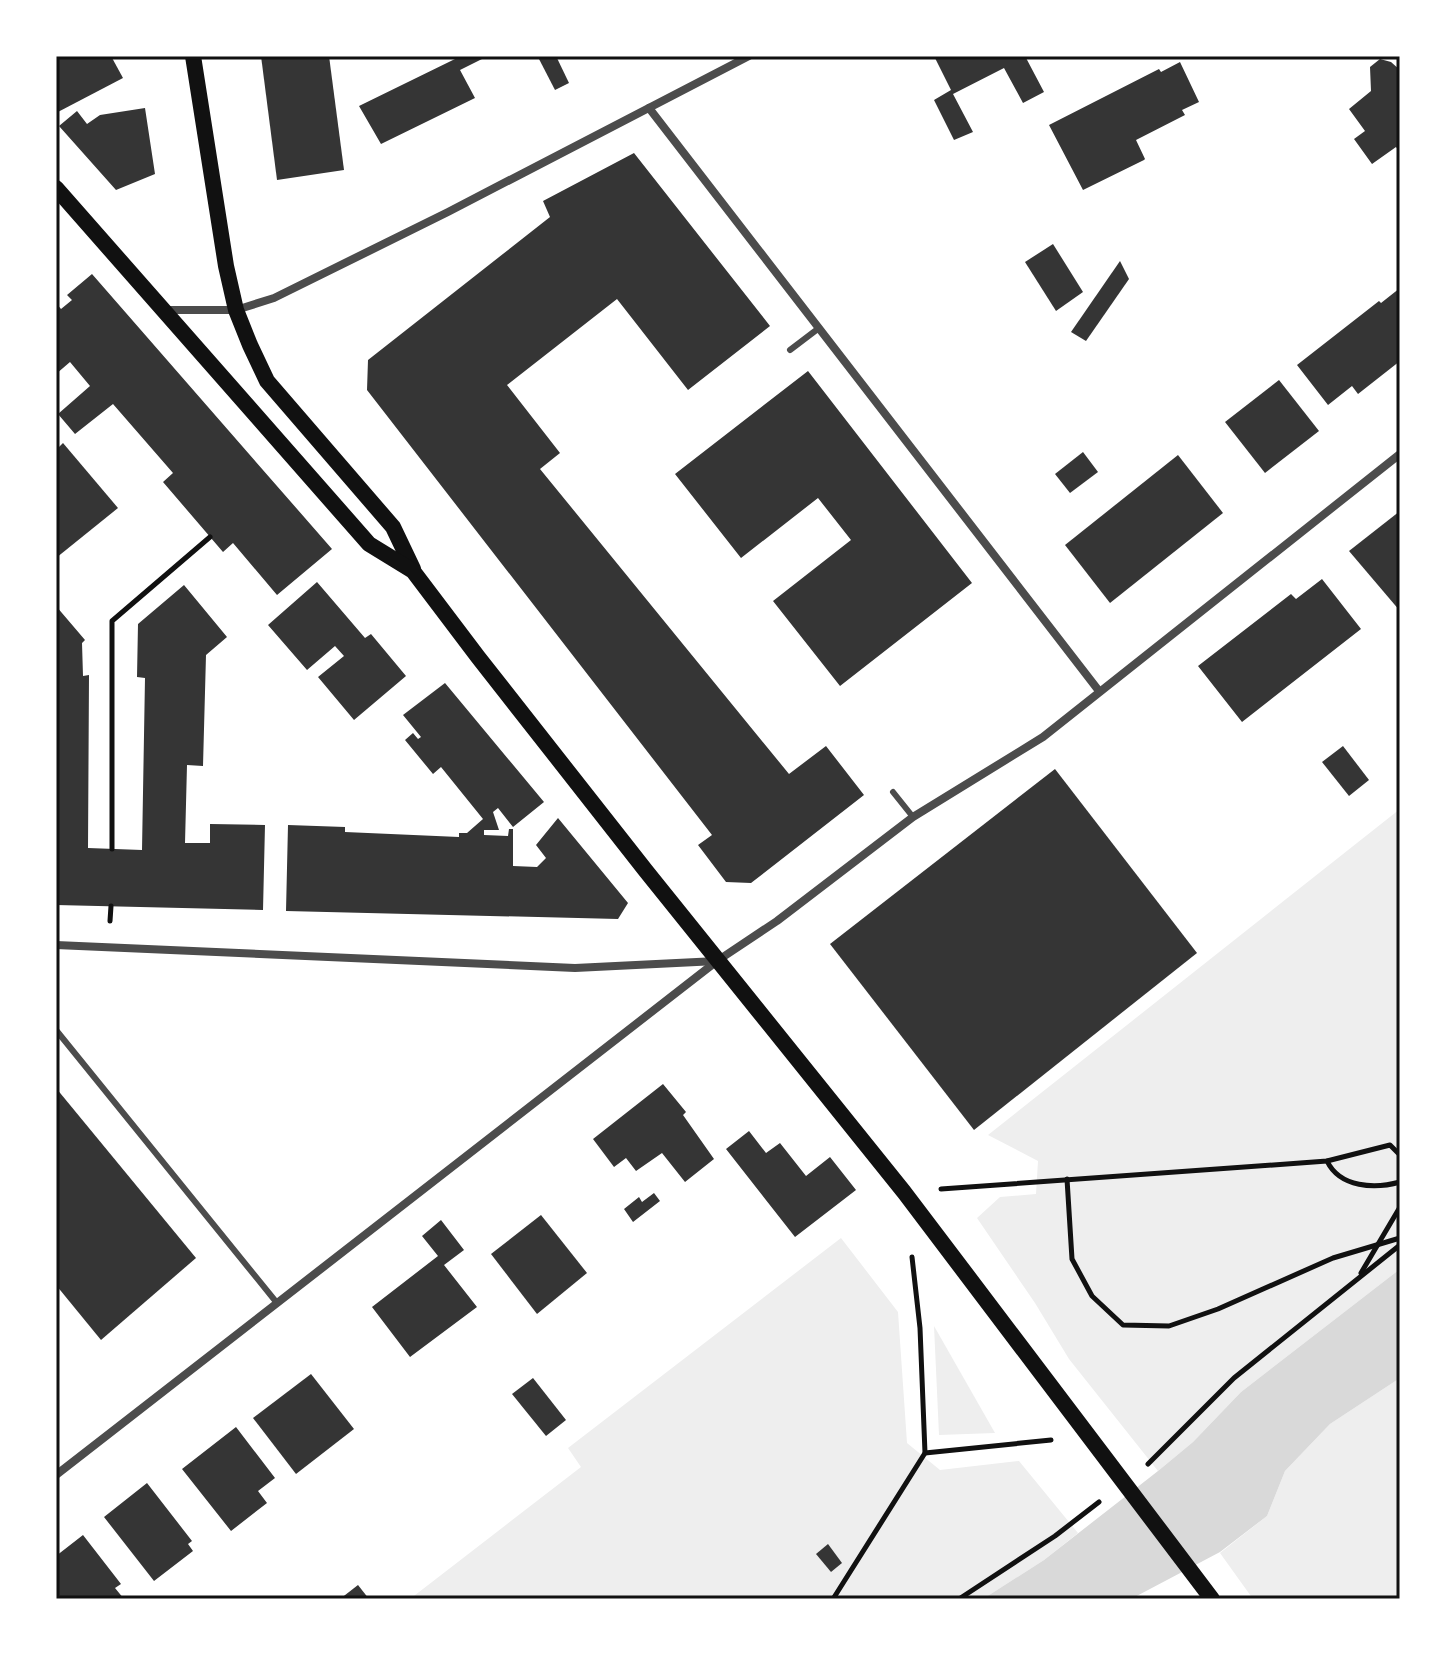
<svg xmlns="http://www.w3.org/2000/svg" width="1456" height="1655" font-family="Helvetica,sans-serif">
	<rect width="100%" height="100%" fill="#fff"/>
	<g fill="#eee">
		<path d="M 1400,809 L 1400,1269 L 1241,1392 L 1193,1442 L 1158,1471 L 1069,1359 L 1035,1303 L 977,1218 L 1000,1197 L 1036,1194 L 1038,1161 L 988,1135 Z"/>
		<path d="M 841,1238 L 898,1312 L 907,1443 L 940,1470 L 1019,1461 L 1078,1533 L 1044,1560 L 983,1599 L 410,1599 L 581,1467 L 568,1448 Z"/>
		<path d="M 934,1326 L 995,1433 L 939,1435 Z"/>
		<path d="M 1400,1378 L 1400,1599 L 1253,1599 L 1220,1553 L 1267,1516 L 1285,1471 L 1330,1424 Z"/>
	</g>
	<path fill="#d9d9d9" d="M 1400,1269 L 1400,1378 L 1330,1424 L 1285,1471 L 1267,1516 L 1220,1552 L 1131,1599 L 983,1599 L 1044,1560 L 1158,1471 L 1193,1442 L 1241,1392 Z"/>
	<g fill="#353535">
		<path d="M 56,56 L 111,56 L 123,78 L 56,113 Z"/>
		<path d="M 261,56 L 329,56 L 344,170 L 277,180 Z"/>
		<path d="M 453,56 L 488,56 L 460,70 L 475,98 L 381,144 L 359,106 L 455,59 Z"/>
		<path d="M 541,56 L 556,56 L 569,83 L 555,90 L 539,59 Z"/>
		<path d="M 934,56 L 1025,56 L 1044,92 L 1023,103 L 1004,68 L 953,94 L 973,132 L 954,140 L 934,100 L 951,90 Z"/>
		<path d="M 1380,59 L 1391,62 L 1400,70 L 1400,152 L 1396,147 L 1372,164 L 1354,139 L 1365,131 L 1349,109 L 1371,91 L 1370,67 Z"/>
		<path d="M 1180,62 L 1199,102 L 1182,110 L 1185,115 L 1136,140 L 1145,159 L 1144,160 L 1083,190 L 1049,125 L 1159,69 L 1161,72 Z"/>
		<path d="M 145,108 L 155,174 L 116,190 L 59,126 L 77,111 L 87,124 L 100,115 Z"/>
		<path d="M 634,153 L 770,326 L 688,390 L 617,299 L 507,385 L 560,453 L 540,469 L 789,774 L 826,746 L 864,795 L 751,883 L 726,882 L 698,845 L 712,835 L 367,390 L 368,360 L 550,217 L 543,201 Z"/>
		<path d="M 1053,244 L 1083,292 L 1056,311 L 1025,262 Z"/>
		<path d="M 1120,261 L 1129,279 L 1086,341 L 1071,332 Z"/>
		<path d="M 92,274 L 332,549 L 277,595 L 233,543 L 223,552 L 163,482 L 173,473 L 113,404 L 75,434 L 58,414 L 90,386 L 70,362 L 56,374 L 56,303 L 61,309 L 72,300 L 67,295 Z"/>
		<path d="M 1400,288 L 1400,361 L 1358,394 L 1352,386 L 1328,405 L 1297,365 L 1379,301 L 1381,303 Z"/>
		<path d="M 808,371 L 972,583 L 840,686 L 773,601 L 851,540 L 818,498 L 741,558 L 675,474 Z"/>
		<path d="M 1279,380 L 1319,431 L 1265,473 L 1225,422 Z"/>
		<path d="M 63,443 L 118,508 L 56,558 L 56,450 Z"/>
		<path d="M 1083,452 L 1098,472 L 1070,493 L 1055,474 Z"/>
		<path d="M 1178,455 L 1223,513 L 1110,603 L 1065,545 Z"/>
		<path d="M 1400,511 L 1400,611 L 1349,551 Z"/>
		<path d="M 1322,579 L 1361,629 L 1242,722 L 1198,666 L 1291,594 L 1296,599 Z"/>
		<path d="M 317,582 L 365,638 L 371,634 L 406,676 L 354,720 L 318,677 L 344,656 L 335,646 L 307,670 L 268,625 Z"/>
		<path d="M 184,585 L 227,637 L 206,655 L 203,766 L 187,765 L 185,843 L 210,843 L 210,824 L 265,825 L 263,910 L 56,905 L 56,606 L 85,640 L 82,643 L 83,676 L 89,675 L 88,848 L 142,850 L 145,678 L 137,677 L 138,624 Z"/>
		<path d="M 445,683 L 544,802 L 513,827 L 498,808 L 493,812 L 499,830 L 484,830 L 484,835 L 508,836 L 509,829 L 513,829 L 513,866 L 537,867 L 546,858 L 536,845 L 558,818 L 628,903 L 618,919 L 286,911 L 288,825 L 345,827 L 345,832 L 459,837 L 459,833 L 467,833 L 483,819 L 441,767 L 433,774 L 405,740 L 413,733 L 418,739 L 421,737 L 403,715 Z"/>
		<path d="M 1343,746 L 1369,780 L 1349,796 L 1322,762 Z"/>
		<path d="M 1055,769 L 1197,953 L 974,1130 L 830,944 Z"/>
		<path d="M 663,1084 L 686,1112 L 683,1115 L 714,1159 L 685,1182 L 662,1153 L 636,1171 L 626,1158 L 614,1167 L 593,1139 Z"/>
		<path d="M 56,1088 L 196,1258 L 101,1340 L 56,1285 Z"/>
		<path d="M 749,1131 L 766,1153 L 780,1143 L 806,1176 L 830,1157 L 856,1190 L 795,1237 L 726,1149 Z"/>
		<path d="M 654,1193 L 660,1201 L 633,1222 L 624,1209 L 639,1197 L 642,1202 Z"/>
		<path d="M 541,1215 L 587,1273 L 537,1314 L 491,1254 Z"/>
		<path d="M 441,1220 L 464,1250 L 444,1265 L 477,1307 L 410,1357 L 372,1307 L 438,1256 L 422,1236 Z"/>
		<path d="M 311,1374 L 354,1429 L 296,1474 L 253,1418 Z"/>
		<path d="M 533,1378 L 566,1420 L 546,1436 L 512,1394 Z"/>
		<path d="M 236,1427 L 275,1478 L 258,1491 L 267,1503 L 231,1531 L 182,1469 Z"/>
		<path d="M 147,1483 L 192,1541 L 188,1544 L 193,1551 L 154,1581 L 104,1517 Z"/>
		<path d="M 83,1535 L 121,1584 L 115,1588 L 124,1599 L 62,1599 L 56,1592 L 56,1556 Z"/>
		<path d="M 828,1544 L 842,1563 L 831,1572 L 816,1554 Z"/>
		<path d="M 358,1585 L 369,1599 L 340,1599 Z"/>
	</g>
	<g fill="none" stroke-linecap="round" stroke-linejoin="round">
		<g stroke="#111" stroke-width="5">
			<path d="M 112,849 L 112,621 L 210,537"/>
			<path d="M 110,921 L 111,906"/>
			<path d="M 1327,1161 C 1340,1188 1375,1189 1400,1182"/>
			<path d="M 1067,1179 L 1072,1259 L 1092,1296 L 1123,1325 L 1169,1326 L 1218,1309 L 1333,1258 L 1400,1238"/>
			<path d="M 941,1189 L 1327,1161 L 1390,1145 L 1400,1155"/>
			<path d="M 1361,1273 L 1400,1207"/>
			<path d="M 925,1453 L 1051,1440"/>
			<path d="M 1148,1464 L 1234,1378 L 1400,1245"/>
			<path d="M 833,1599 L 925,1453 L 920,1328 L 912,1257"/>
			<path d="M 959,1599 L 1055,1536 L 1099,1502"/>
		</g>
		<g stroke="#4c4c4c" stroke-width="6">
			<path d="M 790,350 L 819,328"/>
			<path d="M 893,792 L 913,817"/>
			<path d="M 56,1030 L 277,1303"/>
		</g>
		<g stroke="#4c4c4c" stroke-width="8">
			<path d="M 649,108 L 1099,691"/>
			<path d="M 165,310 L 236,310 L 274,298 L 448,212 L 749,56"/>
			<path d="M 56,945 L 575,968 L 717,961"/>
			<path d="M 56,1475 L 717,961 L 777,921 L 913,817 L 1043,737 L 1400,454"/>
		</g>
		<g stroke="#111" stroke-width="16">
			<path d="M 193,56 L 226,266 L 236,310 L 250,345 L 267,381 L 393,527 L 413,569"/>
			<path d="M 56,188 L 369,544 L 413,571 L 478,657 L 646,871 L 904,1192 L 1212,1599"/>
		</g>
	</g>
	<rect width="1456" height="1655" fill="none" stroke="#ffffff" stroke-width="116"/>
	<rect x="58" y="58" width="1340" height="1539" fill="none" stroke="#111" stroke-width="3"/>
</svg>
